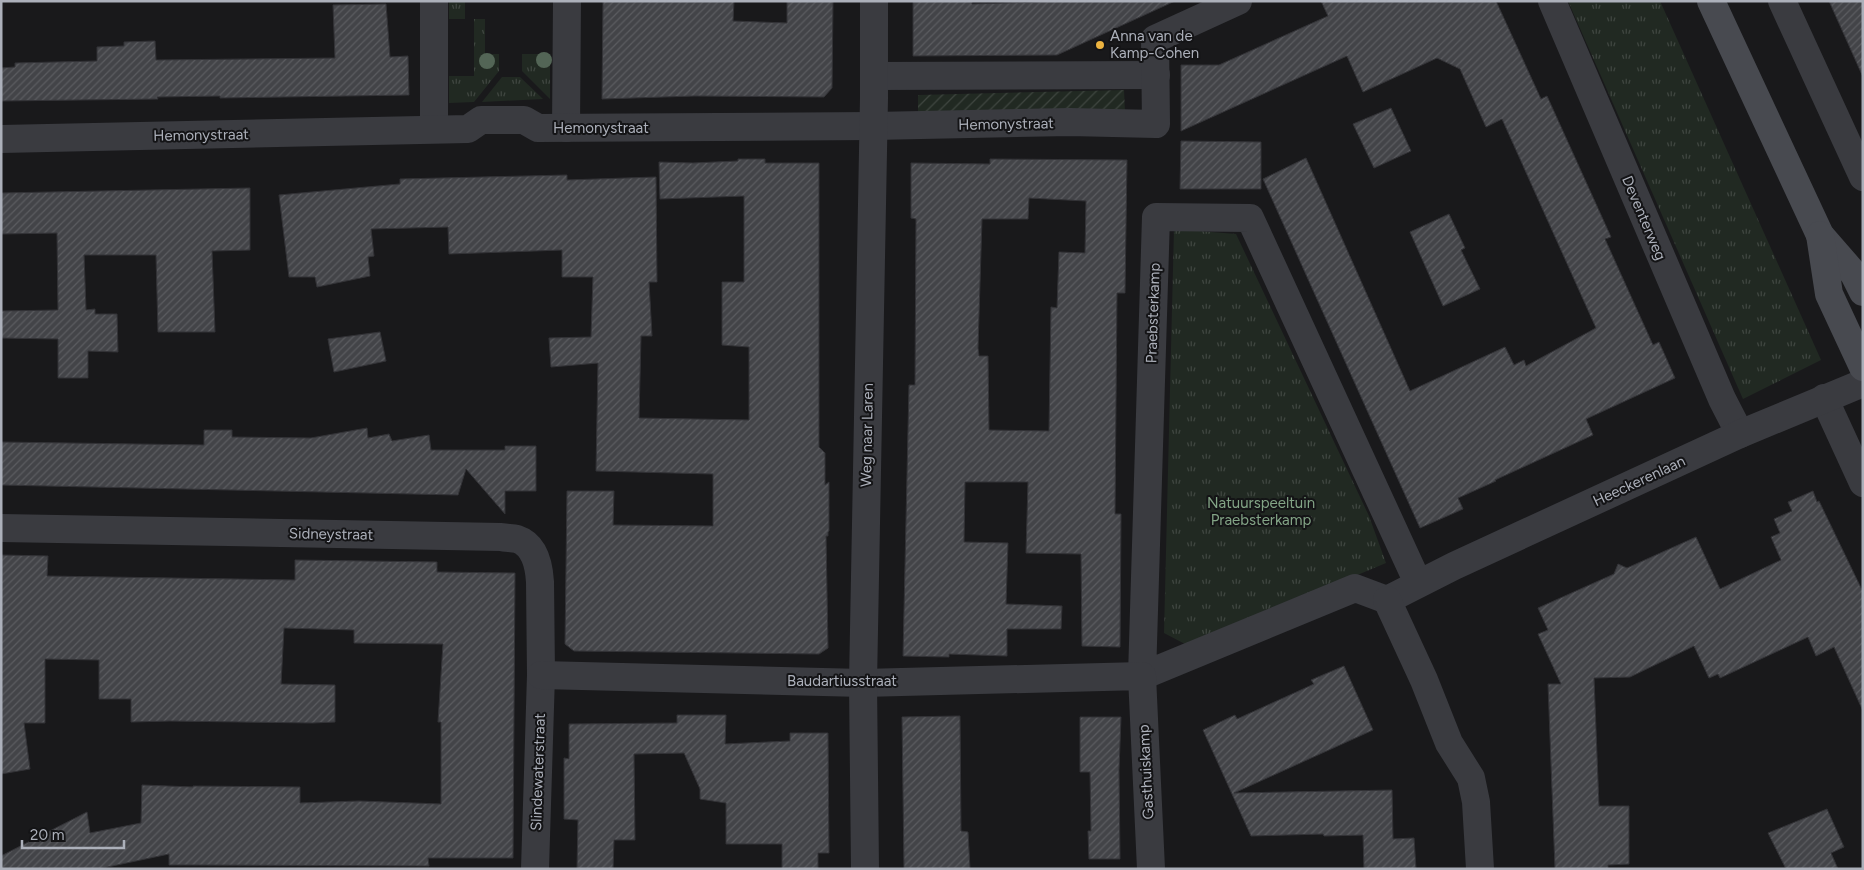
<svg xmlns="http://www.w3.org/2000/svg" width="1864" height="870" font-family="Figtree,sans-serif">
	<defs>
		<pattern id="grass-tufts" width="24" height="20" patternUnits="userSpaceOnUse" patternTransform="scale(1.25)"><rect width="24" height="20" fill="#212922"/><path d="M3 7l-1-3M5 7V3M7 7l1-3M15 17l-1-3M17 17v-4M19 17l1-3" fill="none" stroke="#3f4640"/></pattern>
		<pattern id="garden-furrows" width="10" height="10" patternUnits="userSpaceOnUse" patternTransform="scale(1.25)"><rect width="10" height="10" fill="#212922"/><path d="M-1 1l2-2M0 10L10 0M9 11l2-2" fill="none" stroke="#3f4640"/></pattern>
		<pattern id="building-hatch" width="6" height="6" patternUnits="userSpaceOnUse" patternTransform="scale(1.25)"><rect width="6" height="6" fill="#434448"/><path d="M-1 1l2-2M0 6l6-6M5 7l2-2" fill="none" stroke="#5b5c60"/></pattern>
	</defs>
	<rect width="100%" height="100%" fill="#19191b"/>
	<g fill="url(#grass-tufts)">
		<rect x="449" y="1" width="16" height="18"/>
		<path d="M 1568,1 L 1660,1 L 1821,360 L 1743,399 Z"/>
		<path d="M 474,19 L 485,19 L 485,54 L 499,54 L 499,71 L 474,102 L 449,103 L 449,76 L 474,76 Z"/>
		<path d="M 522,54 L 550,54 L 550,99 L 522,71 Z"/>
		<path d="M 502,77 L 520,77 L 543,99 L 482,102 Z"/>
		<path d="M 1174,229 L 1236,234 L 1369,516 L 1386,563 L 1288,604 L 1212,640 L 1185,644 L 1164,633 Z"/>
	</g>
	<path fill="url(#garden-furrows)" d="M 1124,90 L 1125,113 L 918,117 L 918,95 Z"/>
	<g fill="url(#building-hatch)" stroke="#333337" fill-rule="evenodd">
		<path d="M 603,1 L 734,1 L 733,21 L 787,23 L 787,1 L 833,1 L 832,88 L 824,97 L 694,96 L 602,99 Z"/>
		<path d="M 913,1 L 972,1 L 972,4 L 1068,1 L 1175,1 L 1057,55 L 913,56 Z"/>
		<path d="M 1321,1 L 1496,1 L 1541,99 L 1547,96 L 1611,237 L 1605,239 L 1653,345 L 1659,342 L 1675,378 L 1586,419 L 1593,435 L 1495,480 L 1496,481 L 1458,498 L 1463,509 L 1420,528 L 1263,179 L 1306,158 L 1410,391 L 1505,347 L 1514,365 L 1524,360 L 1526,366 L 1596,328 L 1502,119 L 1486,127 L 1460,69 L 1437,58 L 1363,92 L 1347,56 L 1181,131 L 1181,65 L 1219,65 L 1328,16 Z"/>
		<path d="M 1829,1 L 1863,1 L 1863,77 Z"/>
		<path d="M 386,4 L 390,57 L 408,56 L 409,95 L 220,98 L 220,96 L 157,97 L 158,99 L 1,101 L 1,68 L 15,67 L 15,63 L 97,61 L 97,47 L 124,46 L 124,42 L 155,41 L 156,60 L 335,58 L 333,5 Z"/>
		<path d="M 1391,108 L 1411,151 L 1374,168 L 1353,124 Z"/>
		<path d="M 1181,141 L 1261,142 L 1261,189 L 1180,189 Z"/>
		<path d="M 738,159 L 765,159 L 765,163 L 819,163 L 819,447 L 825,453 L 825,485 L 829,482 L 829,531 L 828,532 L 828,536 L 826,536 L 828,648 L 819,654 L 574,651 L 565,644 L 567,491 L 614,491 L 613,525 L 713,526 L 713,474 L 596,471 L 598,363 L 551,367 L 549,338 L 591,337 L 593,277 L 562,277 L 562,250 L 449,254 L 448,227 L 371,229 L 374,256 L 368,257 L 370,276 L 317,287 L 315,277 L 289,277 L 279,195 L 400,184 L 400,179 L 567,175 L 567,180 L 656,177 L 657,282 L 649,282 L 652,336 L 641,336 L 639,418 L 749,420 L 749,347 L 722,345 L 722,282 L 744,282 L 744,196 L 660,199 L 659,162 L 693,163 L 738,161 Z"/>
		<path d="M 990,159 L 1127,160 L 1125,293 L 1117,293 L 1115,514 L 1121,514 L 1120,647 L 1082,646 L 1081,554 L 1026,553 L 1028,482 L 965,482 L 964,542 L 1008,543 L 1006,604 L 1062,606 L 1061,629 L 1007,629 L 1007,656 L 949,654 L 949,657 L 903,656 L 909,385 L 915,385 L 916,219 L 911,218 L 911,163 L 990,164 ZM 1029,198 L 1086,201 L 1085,253 L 1059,252 L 1057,308 L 1051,307 L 1049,431 L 989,430 L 988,356 L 979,356 L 978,348 L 982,219 L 1028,219 Z"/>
		<path d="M 250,188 L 250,250 L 212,251 L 215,332 L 158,332 L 156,255 L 84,255 L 86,310 L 95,309 L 95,314 L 117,314 L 118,352 L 88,351 L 88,378 L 58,378 L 58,339 L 1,338 L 1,311 L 58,310 L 57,233 L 1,234 L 1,193 Z"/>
		<path d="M 1449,214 L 1465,248 L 1461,250 L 1480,289 L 1443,306 L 1410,232 Z"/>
		<path d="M 380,332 L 386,361 L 334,372 L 328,339 Z"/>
		<path d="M 367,428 L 368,438 L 389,434 L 392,441 L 429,435 L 431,450 L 505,450 L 505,446 L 536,446 L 536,491 L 505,491 L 505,514 L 466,469 L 458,495 L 1,485 L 1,442 L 204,445 L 204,430 L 232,430 L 232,437 L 311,438 Z"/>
		<path d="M 1813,491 L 1817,502 L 1819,501 L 1863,592 L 1863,711 L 1834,647 L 1816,656 L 1808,637 L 1720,678 L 1718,674 L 1709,678 L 1694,646 L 1630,677 L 1594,678 L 1599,806 L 1629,806 L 1629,864 L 1608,865 L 1608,869 L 1555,869 L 1548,684 L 1561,684 L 1538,634 L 1548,630 L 1538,608 L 1614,574 L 1618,564 L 1627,568 L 1696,537 L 1720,589 L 1781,560 L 1771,537 L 1780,533 L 1774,519 L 1792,511 L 1788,502 Z"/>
		<path d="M 1,555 L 48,556 L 47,576 L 295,580 L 295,560 L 437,562 L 437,572 L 515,573 L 513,858 L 428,858 L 429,866 L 192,865 L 169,865 L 169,854 L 98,869 L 1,869 L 1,856 L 87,812 L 90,833 L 141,823 L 142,785 L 193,787 L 193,786 L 300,787 L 300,803 L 359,801 L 441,804 L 441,722 L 438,722 L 443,644 L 354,643 L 354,630 L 284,628 L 281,684 L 335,685 L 335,722 L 312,723 L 169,721 L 131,722 L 131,699 L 99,699 L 99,660 L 45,659 L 45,723 L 24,723 L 30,769 L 1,774 Z"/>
		<path d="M 1344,666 L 1373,730 L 1234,793 L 1392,790 L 1393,839 L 1414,838 L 1416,869 L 1364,869 L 1363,835 L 1324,836 L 1323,834 L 1251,836 L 1203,730 L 1235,715 L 1237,719 L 1314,684 L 1311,680 Z"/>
		<path d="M 677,715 L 726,715 L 725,744 L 790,741 L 790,733 L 828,733 L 829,853 L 818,853 L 818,869 L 782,869 L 782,844 L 726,844 L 726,803 L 700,799 L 700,789 L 684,753 L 634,754 L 635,840 L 614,840 L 613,869 L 577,869 L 578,820 L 564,819 L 564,758 L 569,759 L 569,724 L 677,723 Z"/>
		<path d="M 960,716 L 961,831 L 968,832 L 970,869 L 904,869 L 902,717 Z"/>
		<path d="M 1080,717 L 1121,717 L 1119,770 L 1120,859 L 1089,859 L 1088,831 L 1091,831 L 1090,772 L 1080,772 Z"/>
		<path d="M 1827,809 L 1844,847 L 1831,853 L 1838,869 L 1786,869 L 1768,833 Z"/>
	</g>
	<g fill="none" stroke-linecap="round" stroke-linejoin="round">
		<g stroke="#3a3b40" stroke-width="28">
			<path d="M 434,1 L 434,129"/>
			<path d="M 1552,1 L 1722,399 L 1740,434"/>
			<path d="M 1782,1 L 1863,177"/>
			<path d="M 874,76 L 1156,75"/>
			<path d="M 566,128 L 567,1"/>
			<path d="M 1,139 L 468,129 L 481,120 L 524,120 L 538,128 L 873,126 L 1070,122 L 1156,124 L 1155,39 L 1238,1"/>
			<path d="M 1824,398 L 1863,483"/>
			<path d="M 1,528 L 501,537 C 506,538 512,538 517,539 C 535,545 539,565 540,582 L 541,675 L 535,869"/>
			<path d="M 1418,583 L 1250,218 L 1156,217 L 1142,676 L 1355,588 L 1387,600 L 1454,566 L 1740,434 L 1863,383"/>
			<path d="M 1387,600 L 1424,680 L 1449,743 L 1471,778 L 1476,802 L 1480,869"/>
			<path d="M 541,675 L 863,683 L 1142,676 L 1151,869"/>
			<path d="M 865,869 L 863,683 L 874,98 L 874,1"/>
		</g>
		<g stroke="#484a50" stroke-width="28">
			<path d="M 1711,1 L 1820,235 L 1854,274 L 1863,292"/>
			<path d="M 1820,235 L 1829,294 L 1863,367"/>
		</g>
	</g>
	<g fill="#536556">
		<circle cx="544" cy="60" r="8"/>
		<circle cx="487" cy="61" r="8"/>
	</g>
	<circle fill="#ecb340" stroke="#141416" stroke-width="2" cx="1100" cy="45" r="5"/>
	<g text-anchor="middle" stroke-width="4" stroke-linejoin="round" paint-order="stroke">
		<g font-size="15" fill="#acb0ba" stroke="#141416" text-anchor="start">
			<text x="1110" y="41">Anna van de<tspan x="1110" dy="17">Kamp-Cohen</tspan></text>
		</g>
		<g font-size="15" fill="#acb0ba" stroke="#141416">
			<text transform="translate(1006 124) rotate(-1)" y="5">Hemonystraat</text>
			<text x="601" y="133">Hemonystraat</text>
			<text transform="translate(201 135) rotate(-1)" y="5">Hemonystraat</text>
			<text transform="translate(1644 218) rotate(67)" y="5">Deventerweg</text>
			<text transform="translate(1153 313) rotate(-88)" y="5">Praebsterkamp</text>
			<text transform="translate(867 435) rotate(-89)" y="5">Weg naar Laren</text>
			<text transform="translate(1639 481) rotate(-25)" y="5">Heeckerenlaan</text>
			<text transform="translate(331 534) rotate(1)" y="5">Sidneystraat</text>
			<text x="842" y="686">Baudartiusstraat</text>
			<text transform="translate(538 772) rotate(-88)" y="5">Slindewaterstraat</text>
			<text transform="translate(1146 772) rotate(-93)" y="5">Gasthuiskamp</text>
		</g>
		<g font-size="15" fill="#83a486" stroke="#141416">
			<text x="1261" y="508">Natuurspeeltuin<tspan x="1261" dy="17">Praebsterkamp</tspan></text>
		</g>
	</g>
	<rect width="1864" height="870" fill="none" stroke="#acb0ba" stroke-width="5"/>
	<path d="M22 840v8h102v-8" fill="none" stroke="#acb0ba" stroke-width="2.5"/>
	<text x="30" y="840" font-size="15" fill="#acb0ba" stroke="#141416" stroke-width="4" paint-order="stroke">20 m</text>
</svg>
